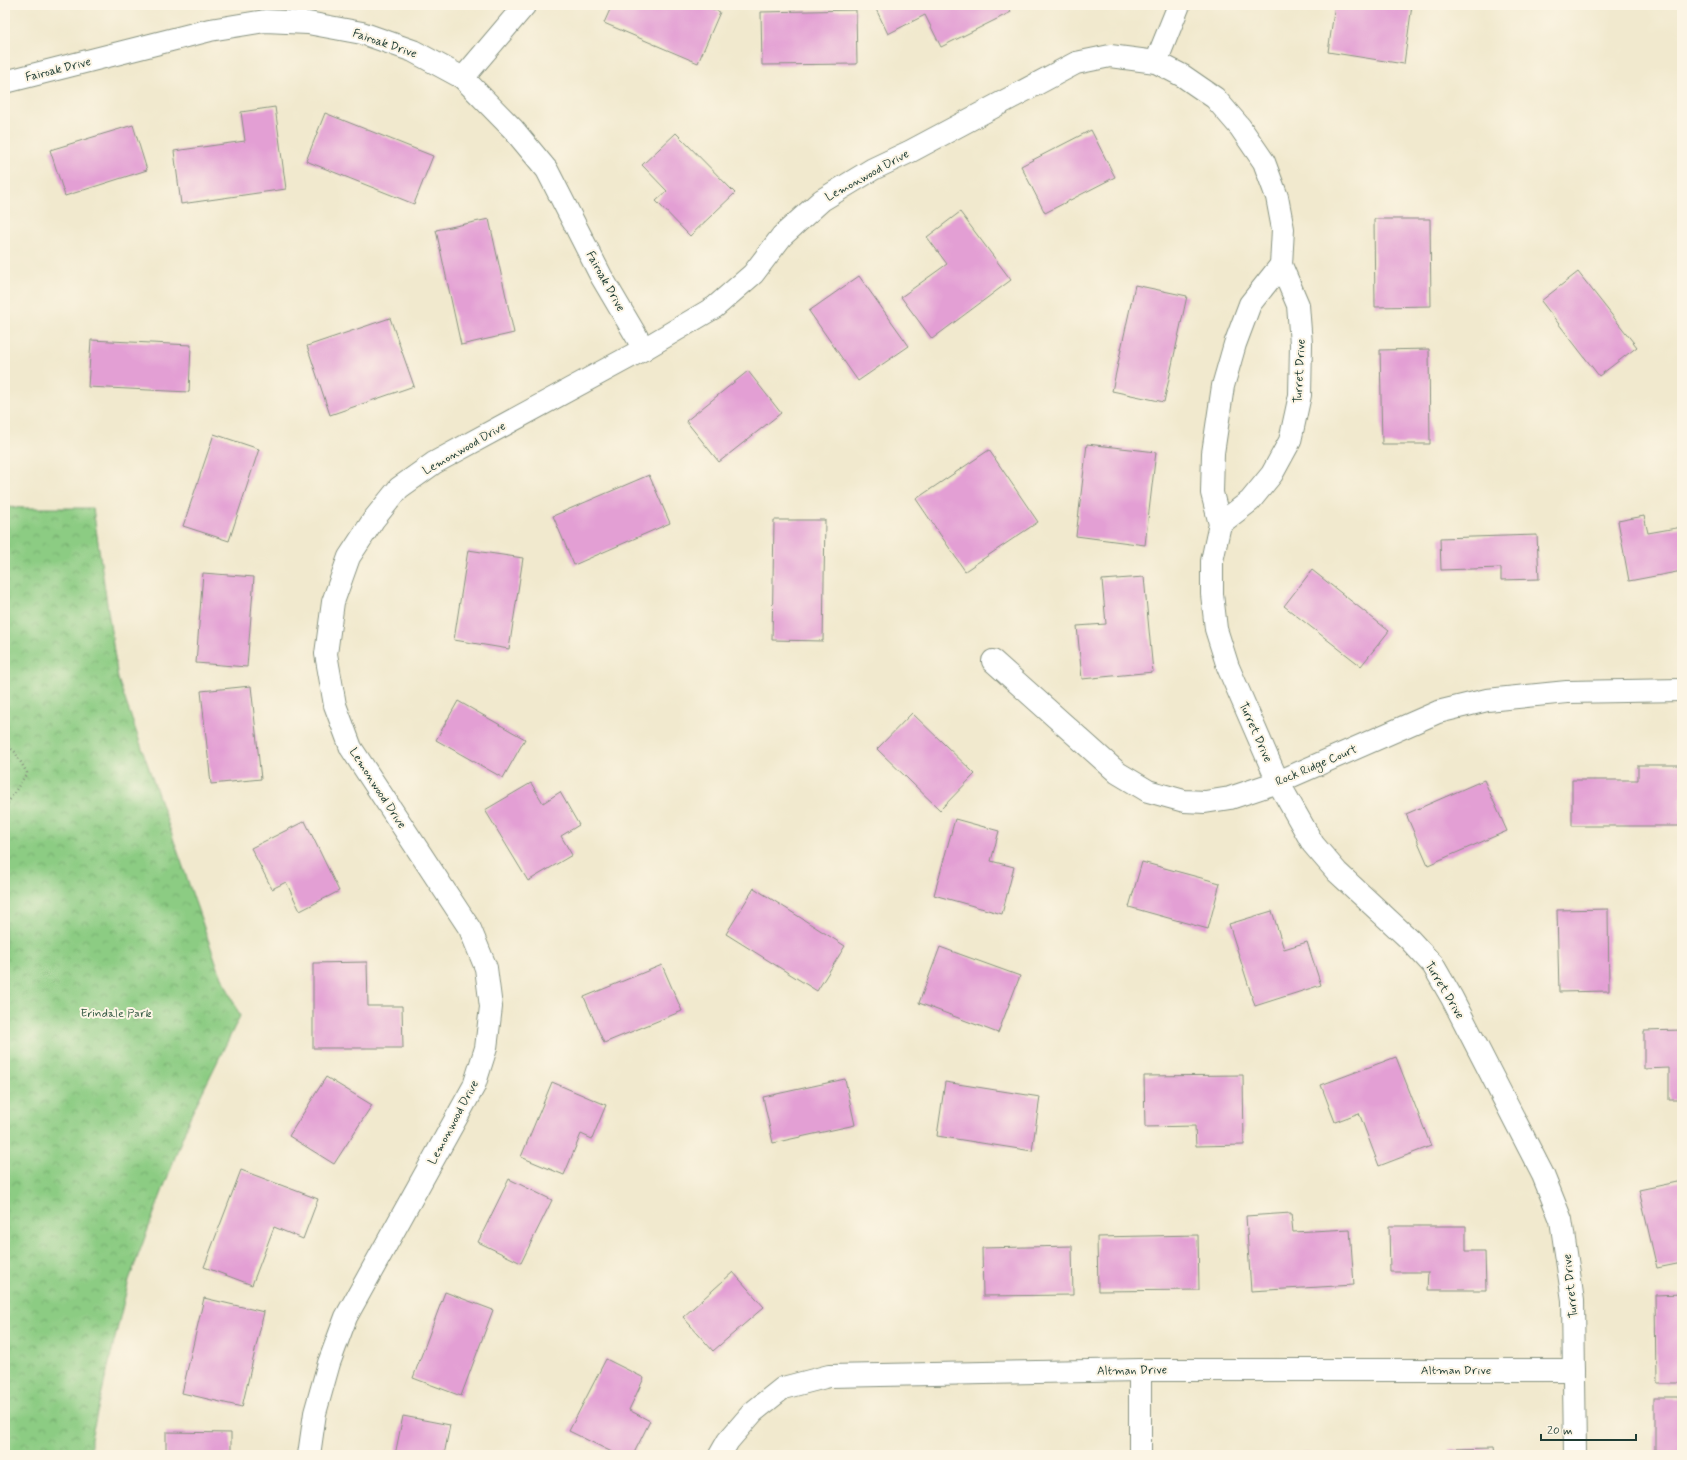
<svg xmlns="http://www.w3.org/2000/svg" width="1687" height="1460" font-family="Mynerve,sans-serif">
	<defs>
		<pattern id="park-crowns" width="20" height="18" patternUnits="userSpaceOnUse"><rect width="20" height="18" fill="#8ccc83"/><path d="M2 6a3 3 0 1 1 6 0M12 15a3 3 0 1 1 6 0" fill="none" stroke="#72a76c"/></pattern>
	</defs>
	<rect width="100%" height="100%" fill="#fcf5e5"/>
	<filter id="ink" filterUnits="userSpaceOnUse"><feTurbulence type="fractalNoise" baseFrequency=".025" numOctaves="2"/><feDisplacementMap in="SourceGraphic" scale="8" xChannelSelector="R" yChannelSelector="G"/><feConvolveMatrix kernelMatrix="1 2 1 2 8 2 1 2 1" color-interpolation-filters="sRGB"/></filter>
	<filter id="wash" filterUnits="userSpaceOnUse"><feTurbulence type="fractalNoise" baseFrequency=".012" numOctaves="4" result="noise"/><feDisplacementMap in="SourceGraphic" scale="16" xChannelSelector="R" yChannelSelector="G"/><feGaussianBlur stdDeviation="0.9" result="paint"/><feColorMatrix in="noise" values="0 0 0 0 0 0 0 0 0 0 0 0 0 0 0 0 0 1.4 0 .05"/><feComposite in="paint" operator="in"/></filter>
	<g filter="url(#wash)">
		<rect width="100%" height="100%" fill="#f1e9ce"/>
		<path fill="url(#park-crowns)" stroke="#56845c" d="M 5,507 L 26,508 L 93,508 L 118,679 L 218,968 L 240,1016 L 190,1117 L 129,1280 L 91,1438 L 91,1455 L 5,1455 Z"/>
		<g id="blocks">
			<g fill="#e39fd4">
				<path d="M 612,5 L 703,5 L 720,12 L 698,63 L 604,23 Z"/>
				<path d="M 874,5 L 1007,5 L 1011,12 L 941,47 L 925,15 L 888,34 Z"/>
				<path d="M 1335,5 L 1412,5 L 1404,64 L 1328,52 Z"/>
				<path d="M 856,10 L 857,64 L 762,65 L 761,12 Z"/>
				<path d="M 275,107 L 286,189 L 181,204 L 174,151 L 245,141 L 241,112 Z"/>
				<path d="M 325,113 L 433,156 L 414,204 L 306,161 Z"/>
				<path d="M 133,125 L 147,170 L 65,196 L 50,150 Z"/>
				<path d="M 1091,130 L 1115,177 L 1045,213 L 1021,166 Z"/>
				<path d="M 676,133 L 735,193 L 690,236 L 656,201 L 667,191 L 642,165 Z"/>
				<path d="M 960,212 L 1011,280 L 932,339 L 901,297 L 947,264 L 927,237 Z"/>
				<path d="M 489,219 L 514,333 L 461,345 L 436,230 Z"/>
				<path d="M 1374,219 L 1430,219 L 1431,306 L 1375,307 Z"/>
				<path d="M 1578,272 L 1637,347 L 1599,376 L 1541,301 Z"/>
				<path d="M 859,276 L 909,346 L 858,381 L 809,311 Z"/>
				<path d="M 1135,285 L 1187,296 L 1164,402 L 1112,391 Z"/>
				<path d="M 390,318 L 414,386 L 330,415 L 307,346 Z"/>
				<path d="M 91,340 L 191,345 L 189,392 L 88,387 Z"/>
				<path d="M 1429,349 L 1430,444 L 1382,444 L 1380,350 Z"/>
				<path d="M 748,371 L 781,413 L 719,462 L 686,421 Z"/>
				<path d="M 214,434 L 259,449 L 229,541 L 183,526 Z"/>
				<path d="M 1087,444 L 1156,452 L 1145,545 L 1076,536 Z"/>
				<path d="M 989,450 L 1038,522 L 965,571 L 916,499 Z"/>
				<path d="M 649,475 L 670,523 L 574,565 L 553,516 Z"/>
				<path d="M 1644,516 L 1648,533 L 1682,527 L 1682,571 L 1629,581 L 1618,521 Z"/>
				<path d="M 774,520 L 825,520 L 823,641 L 772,640 Z"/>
				<path d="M 1537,535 L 1539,579 L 1501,580 L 1501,568 L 1441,570 L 1440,538 Z"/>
				<path d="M 468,550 L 523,558 L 509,649 L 454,640 Z"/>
				<path d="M 1312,570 L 1389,631 L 1361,666 L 1284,606 Z"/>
				<path d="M 203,573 L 254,577 L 247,667 L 196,663 Z"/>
				<path d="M 1144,577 L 1153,672 L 1082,679 L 1077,626 L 1106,624 L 1102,580 Z"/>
				<path d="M 251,686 L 261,779 L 211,784 L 201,691 Z"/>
				<path d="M 458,701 L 525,739 L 503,778 L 436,740 Z"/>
				<path d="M 912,713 L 975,774 L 940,810 L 877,749 Z"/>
				<path d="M 1638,765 L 1682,765 L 1681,826 L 1572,826 L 1572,780 L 1638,780 Z"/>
				<path d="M 1484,780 L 1507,831 L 1428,865 L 1406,814 Z"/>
				<path d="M 531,783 L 543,803 L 560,792 L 579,825 L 561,836 L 572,855 L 528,881 L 485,810 Z"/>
				<path d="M 955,819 L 999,831 L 991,861 L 1014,867 L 1002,914 L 934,895 Z"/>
				<path d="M 305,821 L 339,891 L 300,911 L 286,882 L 272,889 L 251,848 Z"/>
				<path d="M 1142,862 L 1220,883 L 1208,929 L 1129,907 Z"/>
				<path d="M 754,888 L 845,946 L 817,991 L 726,934 Z"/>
				<path d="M 1608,909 L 1609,991 L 1559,992 L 1557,910 Z"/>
				<path d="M 1272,911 L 1284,949 L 1307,942 L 1321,985 L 1255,1006 L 1229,924 Z"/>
				<path d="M 940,947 L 1020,976 L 998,1033 L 919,1003 Z"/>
				<path d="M 367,962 L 368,1006 L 402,1006 L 403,1048 L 313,1048 L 313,963 Z"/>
				<path d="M 662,965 L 682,1011 L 604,1043 L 584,997 Z"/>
				<path d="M 1682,1030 L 1682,1100 L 1669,1100 L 1669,1068 L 1644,1069 L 1644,1031 Z"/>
				<path d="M 1396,1057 L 1431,1146 L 1379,1166 L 1359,1113 L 1335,1122 L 1321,1085 Z"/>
				<path d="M 1243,1075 L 1244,1145 L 1196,1146 L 1195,1126 L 1145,1127 L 1144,1076 Z"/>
				<path d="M 326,1077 L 372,1105 L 334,1164 L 289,1136 Z"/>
				<path d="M 845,1079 L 855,1125 L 773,1143 L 763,1097 Z"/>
				<path d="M 552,1082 L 606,1105 L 592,1139 L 581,1134 L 564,1175 L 521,1157 Z"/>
				<path d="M 945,1082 L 1040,1097 L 1032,1151 L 937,1136 Z"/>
				<path d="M 241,1170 L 318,1199 L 303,1239 L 274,1227 L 252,1285 L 204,1267 Z"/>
				<path d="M 509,1179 L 552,1200 L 521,1263 L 478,1242 Z"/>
				<path d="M 1682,1181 L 1682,1263 L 1657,1268 L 1639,1190 Z"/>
				<path d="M 1291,1213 L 1293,1232 L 1350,1229 L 1354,1285 L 1251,1291 L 1246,1216 Z"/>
				<path d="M 1389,1226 L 1466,1226 L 1466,1251 L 1485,1251 L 1486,1290 L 1427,1290 L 1428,1272 L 1390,1272 Z"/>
				<path d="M 1198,1235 L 1199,1290 L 1098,1291 L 1097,1237 Z"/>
				<path d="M 1072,1246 L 1073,1295 L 983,1296 L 982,1248 Z"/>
				<path d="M 733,1272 L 764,1307 L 713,1351 L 683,1317 Z"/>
				<path d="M 445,1292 L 493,1310 L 461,1396 L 413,1378 Z"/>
				<path d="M 1682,1294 L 1682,1383 L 1656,1383 L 1655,1295 Z"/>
				<path d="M 204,1298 L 264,1312 L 242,1407 L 182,1393 Z"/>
				<path d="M 606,1359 L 644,1378 L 629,1410 L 650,1421 L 633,1455 L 618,1455 L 569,1431 Z"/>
				<rect x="1655" y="1398" width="27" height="57"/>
				<path d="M 403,1416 L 450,1425 L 444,1455 L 395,1455 Z"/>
				<path d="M 166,1432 L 231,1433 L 231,1455 L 166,1455 Z"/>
				<path d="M 1493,1448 L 1494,1455 L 1450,1455 L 1450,1449 Z"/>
				<path d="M 1310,1453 L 1310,1455 L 1279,1455 L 1279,1454 Z"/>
			</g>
		</g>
	</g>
	<g filter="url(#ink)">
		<use href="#blocks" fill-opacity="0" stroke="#889381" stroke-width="1"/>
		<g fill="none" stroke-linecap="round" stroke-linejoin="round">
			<g stroke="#889381" stroke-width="24">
				<g id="street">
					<path d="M 1156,62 L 1179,5"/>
					<path d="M 463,78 L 525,5"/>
					<path d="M 5,82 L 210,30 L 265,21 L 308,23 L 362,33 L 413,51 L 463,78 L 513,129 L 547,170 L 601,276 L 644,349"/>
					<path d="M 1281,265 L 1250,304 L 1235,344 L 1223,386 L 1213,453 L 1212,493 L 1220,524 L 1212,561 L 1212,594 L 1216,629 L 1228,667 L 1278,782 L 1313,844 L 1337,872 L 1409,939 L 1433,965 L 1452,998 L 1543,1175 L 1561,1220 L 1573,1300 L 1575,1455"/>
					<path d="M 993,661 L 1118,773 L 1148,791 L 1184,801 L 1205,802 L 1230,798 L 1278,782 L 1438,712 L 1487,700 L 1567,692 L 1682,690"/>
					<path d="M 1140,1370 L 1140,1455"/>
					<path d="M 309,1455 L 315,1413 L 329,1363 L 346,1317 L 474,1086 L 486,1048 L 491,1007 L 486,968 L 470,929 L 351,748 L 335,705 L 326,654 L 333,602 L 349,557 L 374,519 L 399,488 L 434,463 L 644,349 L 715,307 L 753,274 L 782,236 L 822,200 L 873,169 L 911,151 L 1076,63 L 1110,56 L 1156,62 L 1183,76 L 1215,98 L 1240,127 L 1264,162 L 1277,197 L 1283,229 L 1281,265 L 1298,305 L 1301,344 L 1300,395 L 1290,441 L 1272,474 L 1250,501 L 1220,524"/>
					<path d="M 720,1455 L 728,1441 L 753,1412 L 783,1388 L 829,1376 L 1140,1370 L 1574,1370"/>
				</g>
			</g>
			<path stroke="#889381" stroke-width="2.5" stroke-dasharray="1 3" stroke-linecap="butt" d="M 5,744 L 15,752 L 27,773 L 5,807"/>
			<use href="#street" stroke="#fff" stroke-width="22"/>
		</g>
	</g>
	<g text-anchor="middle" stroke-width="4" stroke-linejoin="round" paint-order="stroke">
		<g font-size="12" fill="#1f3d34" stroke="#fcf5e5">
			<text transform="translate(385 43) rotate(19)" y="4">Fairoak Drive</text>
			<text transform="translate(58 69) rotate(-14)" y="4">Fairoak Drive</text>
			<text transform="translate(867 175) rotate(-29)" y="4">Lemonwood Drive</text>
			<text transform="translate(606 281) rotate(61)" y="4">Fairoak Drive</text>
			<text transform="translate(1299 371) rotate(-87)" y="4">Turret Drive</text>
			<text transform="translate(464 448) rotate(-30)" y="4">Lemonwood Drive</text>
			<text transform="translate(1256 732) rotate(66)" y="4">Turret Drive</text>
			<text transform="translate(1316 765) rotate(-23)" y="4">Rock Ridge Court</text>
			<text transform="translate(378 788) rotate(57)" y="4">Lemonwood Drive</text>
			<text transform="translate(1445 990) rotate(59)" y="4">Turret Drive</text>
			<text transform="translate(453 1122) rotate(-62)" y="4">Lemonwood Drive</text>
			<text transform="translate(1570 1286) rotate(-96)" y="4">Turret Drive</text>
			<text transform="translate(1132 1370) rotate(-1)" y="4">Altman Drive</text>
			<text x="1456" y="1374">Altman Drive</text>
		</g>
		<g font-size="12" fill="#355a44" stroke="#fcf5e5">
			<text x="116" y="1017">Erindale Park</text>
		</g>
	</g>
	<rect width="1687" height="1460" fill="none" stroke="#fcf5e5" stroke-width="20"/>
	<path d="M1541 1434v6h95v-6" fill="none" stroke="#1f3d34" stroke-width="2"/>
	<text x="1547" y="1434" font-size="12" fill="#1f3d34" stroke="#fcf5e5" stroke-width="3" paint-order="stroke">20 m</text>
</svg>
